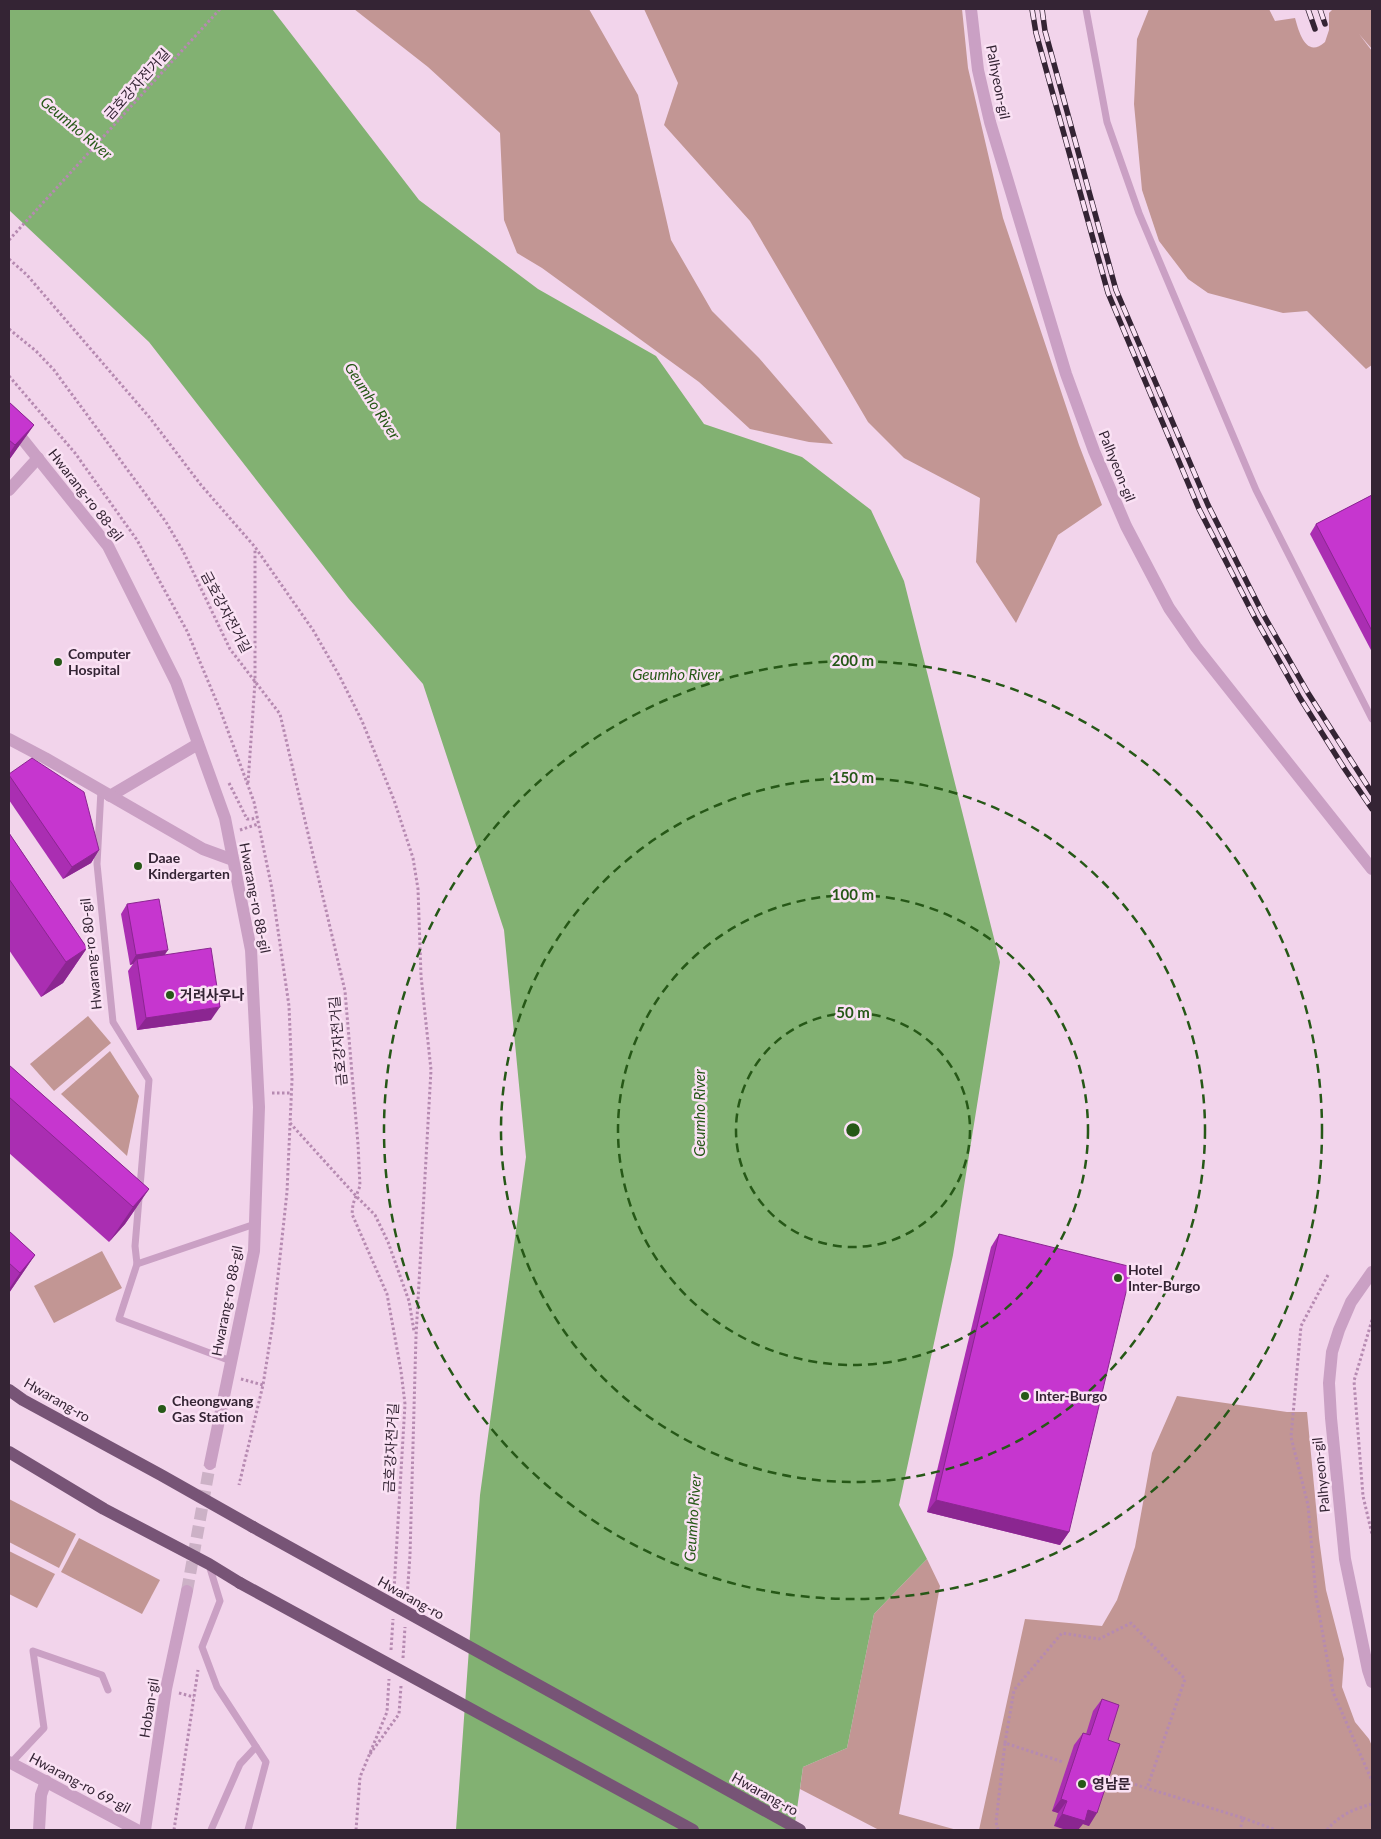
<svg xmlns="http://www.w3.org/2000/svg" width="1381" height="1839" font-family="Lato,'Noto Sans KR',sans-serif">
	<rect width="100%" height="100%" fill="#f2d4eb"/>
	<g fill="#c29694">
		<path d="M 354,9 L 589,9 L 638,95 L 671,240 L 712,311 L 759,358 L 833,444 L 809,442 L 750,429 L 699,382 L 542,268 L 517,253 L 504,220 L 500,133 L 428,67 Z"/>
		<path d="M 644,9 L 962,9 L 968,68 L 1003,218 L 1079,445 L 1102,505 L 1058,535 L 1016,623 L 976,562 L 980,498 L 904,458 L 868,422 L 750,221 L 664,125 L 678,83 Z"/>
		<path d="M 1149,9 L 1269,9 L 1275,21 L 1295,18 C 1299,32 1306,59 1325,42 L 1329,30 L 1329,13 L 1333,9 L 1372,9 L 1372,49 L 1359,34 L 1372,51 L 1372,365 L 1366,369 L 1307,311 L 1283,313 L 1208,293 L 1188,279 L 1159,241 L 1142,190 L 1134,104 L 1137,39 Z"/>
		<path d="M 88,1016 L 111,1043 L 54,1091 L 30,1064 Z"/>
		<path d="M 110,1051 L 139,1096 L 127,1156 L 61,1094 Z"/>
		<path d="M 102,1251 L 122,1288 L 54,1323 L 34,1286 Z"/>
		<path d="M 1177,1396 L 1287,1412 L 1307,1412 L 1319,1538 L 1326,1590 L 1344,1659 L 1342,1687 L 1355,1722 L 1369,1739 L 1372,1746 L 1372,1830 L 979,1830 L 1025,1619 L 1102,1626 L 1117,1600 L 1135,1547 L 1152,1453 Z"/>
		<path d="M 9,1499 L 76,1534 L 59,1568 L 9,1542 Z"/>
		<path d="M 79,1538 L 160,1580 L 142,1614 L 61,1572 Z"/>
		<path d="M 9,1551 L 55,1574 L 37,1608 L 9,1594 Z"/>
		<path d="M 927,1559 L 940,1586 L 899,1814 L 957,1830 L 879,1830 L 800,1789 L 803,1767 L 847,1748 L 874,1614 Z"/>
	</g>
	<path fill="#82b172" d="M 9,9 L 272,9 L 419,200 L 538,289 L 656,356 L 704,424 L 802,457 L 871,510 L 904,581 L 1000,962 L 953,1255 L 899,1505 L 927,1559 L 874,1614 L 847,1748 L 803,1767 L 794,1830 L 456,1830 L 480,1495 L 526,1157 L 504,930 L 423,684 L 349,599 L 149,342 L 9,210 Z"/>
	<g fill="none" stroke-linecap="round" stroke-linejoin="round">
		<path stroke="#ccb1c6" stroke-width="12" stroke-dasharray="12 6" stroke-linecap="butt" d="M 187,1591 L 210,1464"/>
		<g stroke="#b68ab1" stroke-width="3" stroke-dasharray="2.5 2.5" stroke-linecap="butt">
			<path d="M 9,240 L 220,9"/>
			<path d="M 9,259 L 27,275 L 150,418 L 201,485 L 255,547 L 313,630 L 340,677 L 362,721 L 394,800 L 413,858 L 418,889 L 421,976 L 431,1070 L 416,1336 L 410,1555 L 407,1598"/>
			<path d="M 9,329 L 36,351 L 54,370 L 166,522 L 183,551 L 230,649 L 280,714 L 345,991 L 358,1144 L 360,1186 L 353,1204 L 352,1214 L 387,1294 L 401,1371 L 405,1404 L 394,1590"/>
			<path d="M 9,376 L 75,453 L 137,540 L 187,631 L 221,712 L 254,802 L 272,889 L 289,1006 L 292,1080 L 287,1192 L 273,1322 L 263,1385 L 239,1485"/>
			<path d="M 229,783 L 247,819 L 252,819 L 257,817"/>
			<path d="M 248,783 L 255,682 L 255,549"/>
			<path d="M 240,830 L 258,824"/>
			<path d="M 272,1093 L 291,1093"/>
			<path d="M 290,1123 L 357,1197 L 375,1215 L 388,1242 L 409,1301 L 414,1331"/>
			<path d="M 1328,1275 L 1301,1326 L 1291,1437 L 1308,1505 L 1316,1596 L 1333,1692 L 1372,1781"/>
			<path d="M 1372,1320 L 1354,1381 L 1363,1496 L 1372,1534"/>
			<path d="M 241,1379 L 263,1385"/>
			<path d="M 391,1650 L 393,1619"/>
			<path d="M 403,1658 L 405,1627"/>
			<path d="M 179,1693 L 194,1697"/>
			<path d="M 1005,1743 L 1014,1690 L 1062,1633 L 1099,1639 L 1131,1623 L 1185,1679 L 1147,1788"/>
			<path d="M 370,1754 L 399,1714 L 401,1686"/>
			<path d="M 1111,1777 L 1243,1818 L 1240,1830"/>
			<path d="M 1243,1818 L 1276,1830"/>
			<path d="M 174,1830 L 198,1670"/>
			<path d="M 356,1830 L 360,1777 L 387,1712 L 389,1679"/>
			<path d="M 998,1830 L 996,1822 L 1005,1743 L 1063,1762"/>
			<path d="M 1327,1830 C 1339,1815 1354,1809 1372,1804"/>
		</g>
		<g stroke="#caa0c4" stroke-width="7">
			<path d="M 1086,9 L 1107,122 L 1139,213 L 1256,490 L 1372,719"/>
			<path d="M 101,790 L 97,864 L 113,1022 L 149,1080 L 135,1246 L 137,1264 L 119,1319 L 231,1361"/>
			<path d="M 137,1264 L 255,1224"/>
			<path d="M 209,1565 L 220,1601 L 202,1647 L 217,1687 L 266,1762 L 248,1830"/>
			<path d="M 11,1763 L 44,1728 L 33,1651 L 102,1675 L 108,1690"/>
			<path d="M 211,1830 L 240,1764 L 256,1747"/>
		</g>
		<g stroke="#caa0c4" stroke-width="12">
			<path d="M 971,9 L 978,70 L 990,122 L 1066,374 L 1094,451 L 1126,526 L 1169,608 L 1196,647 L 1372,869"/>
			<path d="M 9,424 L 16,431 L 108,546 L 176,682 L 225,818 L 251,950 L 259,1107 L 254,1251 L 210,1464"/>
			<path d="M 9,490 L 38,458"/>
			<path d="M 110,796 L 198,744"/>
			<path d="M 9,1762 L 137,1830"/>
			<path d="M 39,1830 L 41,1795 L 46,1781"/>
			<path d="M 145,1830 L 166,1689 L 187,1591"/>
		</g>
		<g stroke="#caa0c4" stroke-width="12">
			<path d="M 9,739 L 45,758 L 203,849 L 233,860"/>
			<path d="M 1372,1272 L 1351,1302 L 1339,1330 L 1332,1352 L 1329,1383 L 1331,1418 L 1345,1559 L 1368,1670 L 1372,1682"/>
		</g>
		<g stroke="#775476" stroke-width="12">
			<path d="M 9,1390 L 23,1400 L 161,1475 L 253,1527"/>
			<path d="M 9,1452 L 104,1509 L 209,1564 L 240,1583"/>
		</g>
		<g stroke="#342434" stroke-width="5.5">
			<g id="rail">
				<path d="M 1032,9 L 1036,33 L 1108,293 L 1199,509 L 1255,618 L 1300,698 L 1344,768 L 1372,809"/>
				<path d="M 1042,9 L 1045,31 L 1116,290 L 1208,505 L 1263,614 L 1308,693 L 1372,793"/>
				<path d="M 1308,9 L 1315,29"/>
				<path d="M 1320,9 L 1325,24"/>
			</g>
		</g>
		<use href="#rail" stroke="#fae1f4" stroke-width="4" stroke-dasharray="11" stroke-linecap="butt"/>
		<g stroke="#775476" stroke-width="12">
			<path d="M 253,1527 L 800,1830"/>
			<path d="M 240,1583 L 693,1830"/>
		</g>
	</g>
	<g fill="#aa2eb2">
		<path d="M 9,402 L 34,425 L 9,460 Z"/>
		<path d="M 1372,495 L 1372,652 L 1310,534 L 1316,524 Z"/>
		<path d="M 9,774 L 99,850 L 91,863 L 63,879 L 9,800 Z"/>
		<path d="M 9,833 L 87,948 L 63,983 L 41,997 L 9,950 Z"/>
		<path d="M 127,904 L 165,955 L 211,1020 L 137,1030 L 128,971 L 133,964 L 130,965 L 121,914 Z"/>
		<path d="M 9,1065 L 149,1189 L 125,1224 L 109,1242 L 9,1153 Z"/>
		<path d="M 9,1231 L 35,1255 L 9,1293 Z"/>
		<path d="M 999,1234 L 1069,1532 L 1060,1545 L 927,1512 L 991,1247 Z"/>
		<path d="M 1102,1699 L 1108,1740 L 1089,1826 L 1083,1824 L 1054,1826 L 1058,1813 L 1052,1811 L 1074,1745 L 1083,1733 L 1086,1734 L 1093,1711 Z"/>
	</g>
	<g fill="#8b2691">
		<path d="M 34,425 L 9,460 L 9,454 L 15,445 Z"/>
		<path d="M 99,850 L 91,863 L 63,879 L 72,867 Z"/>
		<path d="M 87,948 L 63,983 L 41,997 L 66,962 Z"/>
		<path d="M 168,950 L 162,959 L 137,959 L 133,964 L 130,965 L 136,955 Z"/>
		<path d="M 220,1007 L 211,1020 L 137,1030 L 146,1018 Z"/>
		<path d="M 149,1189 L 125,1224 L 109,1242 L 133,1207 Z"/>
		<path d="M 35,1255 L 11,1290 L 9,1293 L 9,1289 L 20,1273 Z"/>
		<path d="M 936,1500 L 1069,1532 L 1060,1545 L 927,1512 Z"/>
		<path d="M 1061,1799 L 1067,1801 L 1058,1813 L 1052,1811 Z"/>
		<path d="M 1088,1810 L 1097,1813 L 1089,1826 L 1083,1824 L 1078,1830 L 1066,1830 L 1054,1826 L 1062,1814 Z"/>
	</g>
	<g fill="#c636cf" stroke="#8b2691">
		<path d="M 9,402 L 34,425 L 15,445 L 9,440 Z"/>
		<path d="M 1372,495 L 1372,631 L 1316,524 Z"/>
		<path d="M 32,758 L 84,792 L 99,850 L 72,867 L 9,775 L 9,774 Z"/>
		<path d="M 9,833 L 87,948 L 66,962 L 9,879 Z"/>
		<path d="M 159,899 L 168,950 L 136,955 L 127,904 Z"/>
		<path d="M 211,948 L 220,1007 L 146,1018 L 137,959 Z"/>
		<path d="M 9,1065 L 149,1189 L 133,1207 L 9,1097 Z"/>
		<path d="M 9,1231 L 35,1255 L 20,1273 L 9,1263 Z"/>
		<path d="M 999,1234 L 1132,1267 L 1069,1532 L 936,1500 Z"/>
		<path d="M 1102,1699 L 1119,1705 L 1108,1740 L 1120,1744 L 1097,1813 L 1088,1810 L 1085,1821 L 1062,1814 L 1067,1801 L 1061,1799 L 1083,1733 L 1090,1735 Z"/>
	</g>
	<g fill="none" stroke="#265817" stroke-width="2.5" stroke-dasharray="9 6">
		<circle cx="853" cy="1130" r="117"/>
		<circle cx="853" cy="1130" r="235"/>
		<circle cx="853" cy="1130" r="352"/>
		<circle cx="853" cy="1130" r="469"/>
	</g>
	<g fill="#265817" stroke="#fae1f4" stroke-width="2">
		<circle cx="58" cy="662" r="5"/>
		<circle cx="138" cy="866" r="5"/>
		<circle cx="170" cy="995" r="5"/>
		<circle cx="1118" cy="1278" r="5"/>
		<circle cx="1025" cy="1396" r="5"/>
		<circle cx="162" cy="1409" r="5"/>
		<circle cx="1082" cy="1784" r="5"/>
	</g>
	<g text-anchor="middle" stroke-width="5" stroke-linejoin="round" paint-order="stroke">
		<g font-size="14" fill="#342434" stroke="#fae1f4">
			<text transform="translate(998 82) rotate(79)" y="5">Palhyeon-gil</text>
			<text transform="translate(137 84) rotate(-48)" y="5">금호강자전거길</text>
			<text transform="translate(1117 466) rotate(68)" y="5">Palhyeon-gil</text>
			<text transform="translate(86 495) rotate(52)" y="5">Hwarang-ro 88-gil</text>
			<text transform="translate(226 612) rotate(62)" y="5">금호강자전거길</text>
			<text transform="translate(255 898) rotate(79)" y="5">Hwarang-ro 88-gil</text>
			<text transform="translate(91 954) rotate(-96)" y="5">Hwarang-ro 80-gil</text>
			<text transform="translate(338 1041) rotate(-95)" y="5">금호강자전거길</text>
			<text transform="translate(227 1301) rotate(-79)" y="5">Hwarang-ro 88-gil</text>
			<text transform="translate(57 1400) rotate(30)" y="5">Hwarang-ro</text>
			<text transform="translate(391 1448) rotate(-87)" y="5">금호강자전거길</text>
			<text transform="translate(1321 1475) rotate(-96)" y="5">Palhyeon-gil</text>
			<text transform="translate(411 1598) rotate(29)" y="5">Hwarang-ro</text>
			<text transform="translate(149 1708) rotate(-81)" y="5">Hoban-gil</text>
			<text transform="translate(80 1783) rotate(28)" y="5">Hwarang-ro 69-gil</text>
			<text transform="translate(765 1794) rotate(29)" y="5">Hwarang-ro</text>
		</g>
		<g font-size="14" font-weight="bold" fill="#342434" stroke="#fae1f4" text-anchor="start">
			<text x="68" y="659">Computer<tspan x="68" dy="16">Hospital</tspan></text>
			<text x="148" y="863">Daae<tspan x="148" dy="16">Kindergarten</tspan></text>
			<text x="180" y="1000">거려사우나</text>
			<text x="1128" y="1275">Hotel<tspan x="1128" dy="16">Inter-Burgo</tspan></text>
			<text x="1035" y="1401">Inter-Burgo</text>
			<text x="172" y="1406">Cheongwang<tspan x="172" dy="16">Gas Station</tspan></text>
			<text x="1092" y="1789">영남문</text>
		</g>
		<g font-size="15" font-style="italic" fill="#265817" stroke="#fae1f4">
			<text transform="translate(76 128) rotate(40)" y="5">Geumho River</text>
			<text transform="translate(372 401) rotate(57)" y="5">Geumho River</text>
			<text x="676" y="680">Geumho River</text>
			<text transform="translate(700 1113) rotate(-90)" y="5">Geumho River</text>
			<text transform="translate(693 1518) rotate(-86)" y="5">Geumho River</text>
		</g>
	</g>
	<circle cx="853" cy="1130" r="8" fill="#265817" stroke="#fae1f4" stroke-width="2.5"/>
	<g font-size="15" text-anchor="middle" font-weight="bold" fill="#265817" stroke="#fae1f4" stroke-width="5" stroke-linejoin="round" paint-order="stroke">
		<text x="853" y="666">200 m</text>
		<text x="853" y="783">150 m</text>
		<text x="853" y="900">100 m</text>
		<text x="853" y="1018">50 m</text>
	</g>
	<rect width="1381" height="1839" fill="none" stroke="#342434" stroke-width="20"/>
</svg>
